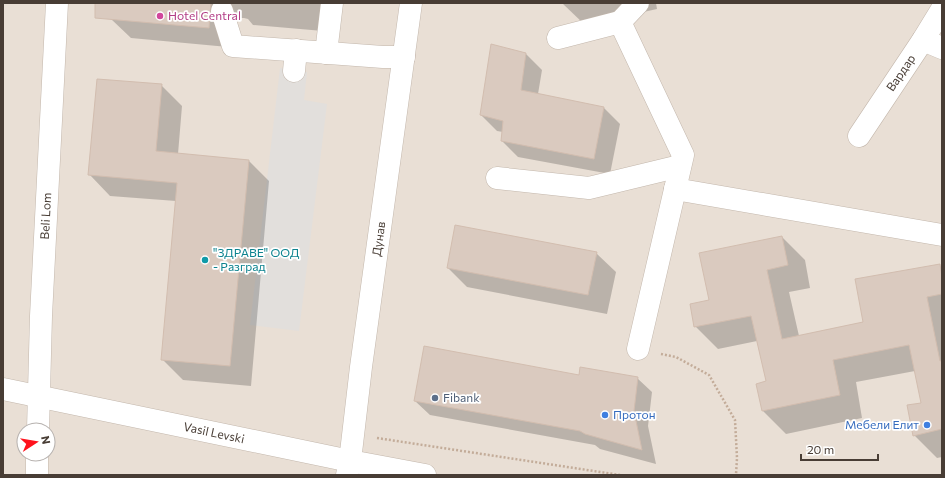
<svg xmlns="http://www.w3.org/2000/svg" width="945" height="478" font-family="Commissioner,sans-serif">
	<rect width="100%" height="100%" fill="#f4eee7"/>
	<path fill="#e9dfd5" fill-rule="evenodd" d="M 3,3 L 942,3 L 942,475 L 3,475 ZM 24,430 L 48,430 L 48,454 L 24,454 Z"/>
	<path fill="#e2dfdc" d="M 280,68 L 307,72 L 304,100 L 327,104 L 299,331 L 250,325 Z"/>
	<g fill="#0003">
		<path d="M 113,3 L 325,3 L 323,31 L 253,25 L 248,19 L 244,18 L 237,18 L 232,23 L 228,47 L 131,38 L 111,19 Z"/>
		<path d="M 562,3 L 656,3 L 657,9 L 585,25 Z"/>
		<path d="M 526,54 L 542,70 L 538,94 L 604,108 L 620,124 L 610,174 L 518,157 L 502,141 L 503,132 L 497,131 L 481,115 Z"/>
		<path d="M 161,85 L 182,106 L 178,154 L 248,160 L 269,181 L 251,386 L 183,380 L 162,359 L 176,201 L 110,196 L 90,175 Z"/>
		<path d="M 782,237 L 805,260 L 810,288 L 789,292 L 799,336 L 864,322 L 939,265 L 942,268 L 942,457 L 937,458 L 914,435 L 922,403 L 915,371 L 856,382 L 862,418 L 786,434 L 763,411 L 767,382 L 757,341 L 718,349 L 695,326 L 710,301 Z"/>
		<path d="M 596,253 L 616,272 L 607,314 L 467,287 L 448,268 Z"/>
		<path d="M 580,376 L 637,378 L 652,392 L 648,426 L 656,464 L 600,449 L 595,445 L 430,415 L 415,401 Z"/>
	</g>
	<g fill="#dacabf" stroke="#d2bdaf">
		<path d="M 95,3 L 211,3 L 209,28 L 95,18 Z"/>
		<path d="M 491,44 L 526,53 L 521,90 L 604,107 L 594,159 L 501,141 L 503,121 L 480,115 Z"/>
		<path d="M 97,79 L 162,84 L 156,151 L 249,160 L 230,366 L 161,360 L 177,183 L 88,175 Z"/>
		<path d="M 455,225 L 597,252 L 588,295 L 447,268 Z"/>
		<path d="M 782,236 L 788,265 L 767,270 L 782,339 L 863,322 L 855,279 L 940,264 L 942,277 L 942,294 L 927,297 L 940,361 L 942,361 L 942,429 L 913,436 L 907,405 L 921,403 L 909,345 L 833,360 L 840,395 L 762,411 L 756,384 L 766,381 L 751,316 L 694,327 L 690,304 L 709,300 L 699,253 Z"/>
		<path d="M 424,346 L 579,375 L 580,367 L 638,377 L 634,411 L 642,450 L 585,434 L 580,431 L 414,401 Z"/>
	</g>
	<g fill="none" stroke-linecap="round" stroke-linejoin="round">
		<g stroke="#c3b7ac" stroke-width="23">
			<g id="minor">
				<path d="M 222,11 L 233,46 L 383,57 L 404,57"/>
				<path d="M 620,22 L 683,155 L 638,349"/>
				<path d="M 620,22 L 638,3"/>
				<path d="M 558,38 L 620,22"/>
				<path d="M 923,40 L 942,48"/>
				<path d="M 326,53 L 332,3"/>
				<path d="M 294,71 L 296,50"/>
				<path d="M 859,136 L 923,40 L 942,9"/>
				<path d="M 497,178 L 589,188 L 680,166"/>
				<path d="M 675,189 L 942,235"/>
				<path d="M 3,389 L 350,461 L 425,475"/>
				<path d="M 38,430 L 41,316 L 57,3"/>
				<path d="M 37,475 L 37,454"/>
				<path d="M 347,475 L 350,461 L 361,367 L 411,3"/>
			</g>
		</g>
		<g stroke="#c3ac99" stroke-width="2.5" stroke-dasharray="2 2" stroke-linecap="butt">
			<path d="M 661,354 L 676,357 L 709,375 L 735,420 L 737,458 L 736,475"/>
			<path d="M 377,438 L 620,475"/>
		</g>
		<use href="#minor" stroke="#fff" stroke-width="22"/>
	</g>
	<circle fill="#d1479c" stroke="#fff" stroke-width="1.5" cx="160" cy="16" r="4"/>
	<circle fill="#0f9aa8" stroke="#fff" stroke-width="1.5" cx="205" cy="260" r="4"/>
	<circle fill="#5c6f8a" stroke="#fff" stroke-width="1.5" cx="435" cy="398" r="4"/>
	<g fill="#3f7fe0" stroke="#fff" stroke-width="1.5">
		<circle cx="605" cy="415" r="4"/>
		<circle cx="927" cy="425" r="4"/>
	</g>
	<g text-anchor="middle" stroke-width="3.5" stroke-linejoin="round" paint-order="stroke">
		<g font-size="12" fill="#b23c85" stroke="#fff" text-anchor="start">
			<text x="168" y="20">Hotel Central</text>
		</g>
		<g font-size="12" fill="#483d35" stroke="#fff">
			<text transform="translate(901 73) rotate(-56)" y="4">Вардар</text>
			<text transform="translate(46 216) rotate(-87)" y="4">Beli Lom</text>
			<text transform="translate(379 239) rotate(-82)" y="4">Дунав</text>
			<text transform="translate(214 433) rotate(12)" y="4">Vasil Levski</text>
		</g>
		<g font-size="12" fill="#0d838f" stroke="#fff" text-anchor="start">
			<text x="213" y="257">"ЗДРАВЕ" ООД<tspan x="213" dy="14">- Разград</tspan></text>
		</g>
		<g font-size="12" fill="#4e5e75" stroke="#fff" text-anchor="start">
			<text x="443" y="402">Fibank</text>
		</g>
		<g font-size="12" fill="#366cbe" stroke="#fff" text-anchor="start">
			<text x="613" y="419">Протон</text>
			<text x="919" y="429" text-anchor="end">Мебели Елит</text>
		</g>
	</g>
	<rect width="945" height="478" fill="none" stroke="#483d35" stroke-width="8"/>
	<g transform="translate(36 442) rotate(78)"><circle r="19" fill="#ffffff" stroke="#b6b1ae"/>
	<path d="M0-3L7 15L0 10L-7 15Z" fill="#ff131d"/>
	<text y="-6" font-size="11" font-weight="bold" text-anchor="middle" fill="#483d35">N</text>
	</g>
	<path d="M801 454v6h77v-6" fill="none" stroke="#483d35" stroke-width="2"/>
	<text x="807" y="454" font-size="12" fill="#483d35" stroke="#ffffff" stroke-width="3" paint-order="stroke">20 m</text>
</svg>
